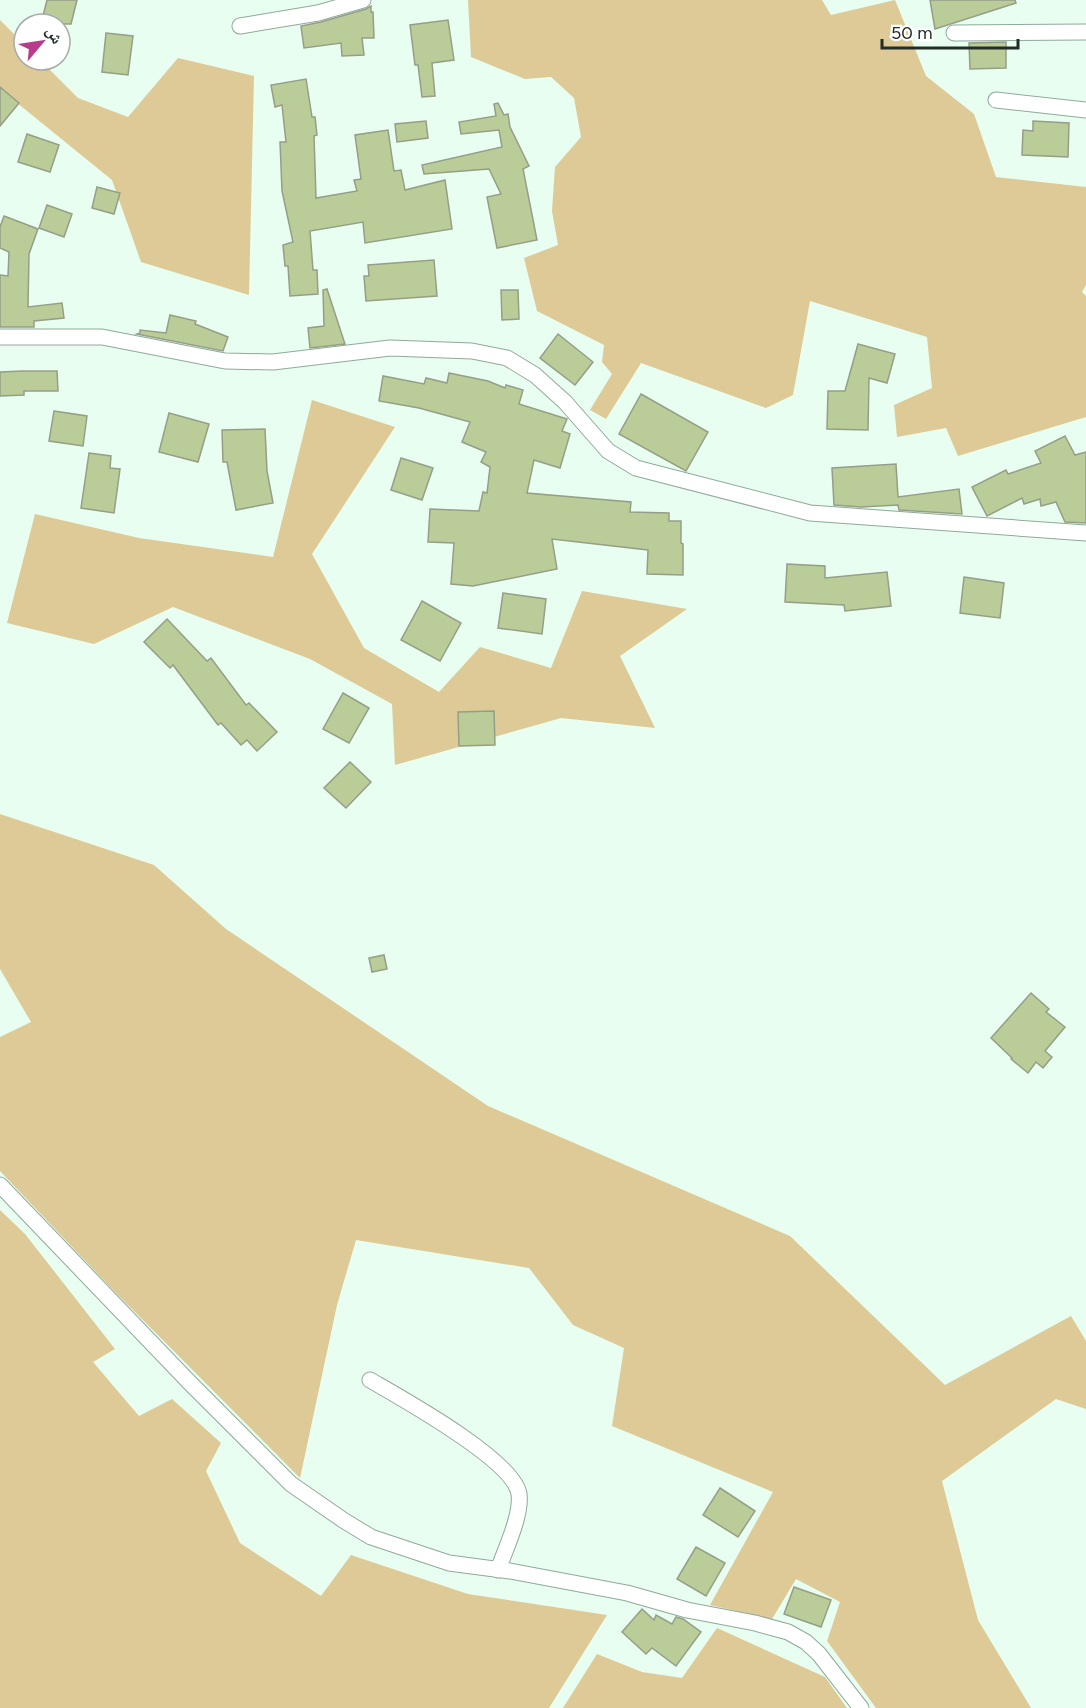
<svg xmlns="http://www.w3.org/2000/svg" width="1086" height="1708" font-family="Figtree,'Noto Naskh Arabic',sans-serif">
	<rect width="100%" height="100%" fill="#e8fef0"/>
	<g fill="#ddca96">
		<path d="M 468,0 L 822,0 L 831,15 L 895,0 L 926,76 L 974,114 L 996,177 L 1086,187 L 1086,285 L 1082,292 L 1086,296 L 1086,417 L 958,456 L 946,428 L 897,437 L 894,405 L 932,388 L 927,337 L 810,301 L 793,395 L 766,408 L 641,363 L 606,419 L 590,410 L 612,374 L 602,362 L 604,345 L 537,311 L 524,258 L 558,245 L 552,211 L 555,167 L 581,137 L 574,98 L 551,77 L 525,79 L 471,57 Z"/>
		<path d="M 0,20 L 24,44 L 24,60 L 40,60 L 78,98 L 128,117 L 178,58 L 254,76 L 249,295 L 141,262 L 112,180 L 0,89 Z"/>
		<path d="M 312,400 L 395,427 L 312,554 L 364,648 L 439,692 L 480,647 L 551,668 L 582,591 L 687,609 L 620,656 L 655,728 L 561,718 L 395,765 L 392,704 L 310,659 L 173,607 L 94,644 L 7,623 L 35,514 L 139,538 L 273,557 Z"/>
		<path d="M 0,814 L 154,865 L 226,929 L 488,1106 L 790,1236 L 945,1385 L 1071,1316 L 1086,1341 L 1086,1409 L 1056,1399 L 942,1481 L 978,1620 L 1031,1708 L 876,1708 L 827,1641 L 840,1602 L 796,1579 L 772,1619 L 710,1605 L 773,1492 L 612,1426 L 624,1348 L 573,1325 L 529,1268 L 356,1240 L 337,1305 L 300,1478 L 112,1289 L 0,1171 L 0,1037 L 31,1022 L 0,969 Z"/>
		<path d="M 0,1210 L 25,1234 L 115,1349 L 93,1362 L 139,1416 L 172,1399 L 221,1443 L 206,1471 L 240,1543 L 321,1596 L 351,1555 L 468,1594 L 607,1615 L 549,1708 L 0,1708 Z"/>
		<path d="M 717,1628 L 825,1677 L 847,1708 L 563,1708 L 597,1654 L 642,1672 L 682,1678 Z"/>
	</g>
	<g fill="#bacd99" stroke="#959e86" stroke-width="1.5">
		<path d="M 47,0 L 77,0 L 71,24 L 41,24 Z"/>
		<path d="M 930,0 L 1015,0 L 1016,3 L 935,29 Z"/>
		<path d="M 371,6 L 371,12 L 373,12 L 374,38 L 362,38 L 364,55 L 342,56 L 341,43 L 304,48 L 301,26 L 321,22 L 366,9 Z"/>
		<path d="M 448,20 L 454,60 L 432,63 L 435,96 L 422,97 L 418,65 L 415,65 L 410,25 Z"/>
		<path d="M 106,33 L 133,36 L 128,75 L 102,72 Z"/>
		<path d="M 1006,42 L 1006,68 L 970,69 L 969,43 Z"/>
		<path d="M 306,79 L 312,117 L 315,117 L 317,135 L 314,136 L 316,198 L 357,191 L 354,180 L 361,179 L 355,135 L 388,130 L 394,171 L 401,170 L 405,190 L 445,180 L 452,229 L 365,243 L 363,222 L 310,231 L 313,270 L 317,270 L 318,294 L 290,296 L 288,266 L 285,266 L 283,245 L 293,242 L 282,191 L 280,142 L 286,142 L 282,105 L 275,107 L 271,85 Z"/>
		<path d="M 0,87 L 19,103 L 0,126 Z"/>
		<path d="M 498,103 L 504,115 L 508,114 L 510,127 L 529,166 L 523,169 L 537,240 L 497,248 L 487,197 L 501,194 L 489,169 L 424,174 L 422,165 L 502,147 L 499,130 L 461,134 L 459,122 L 496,116 L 494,104 Z"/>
		<path d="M 426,121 L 428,138 L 397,142 L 395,124 Z"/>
		<path d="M 1033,121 L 1069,123 L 1068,157 L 1022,155 L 1023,130 L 1033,131 Z"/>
		<path d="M 27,134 L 59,145 L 50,172 L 18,162 Z"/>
		<path d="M 97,187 L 120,193 L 114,214 L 92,208 Z"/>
		<path d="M 47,205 L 72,214 L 64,237 L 39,228 Z"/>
		<path d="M 4,216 L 38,229 L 29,254 L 28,307 L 62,303 L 64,318 L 34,321 L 34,327 L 0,327 L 0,275 L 8,276 L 9,252 L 0,248 L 0,227 Z"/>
		<path d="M 434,260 L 437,296 L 366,301 L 364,276 L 369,276 L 368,265 Z"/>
		<path d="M 327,289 L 345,344 L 310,348 L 308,328 L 324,326 L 323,290 Z"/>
		<path d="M 501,290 L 518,290 L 519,319 L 502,320 Z"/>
		<path d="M 170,315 L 196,321 L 195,324 L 228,337 L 223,351 L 137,334 L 140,333 L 140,330 L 166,333 Z"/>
		<path d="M 558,334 L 593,362 L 575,385 L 540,358 Z"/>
		<path d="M 858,344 L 895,354 L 887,383 L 869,378 L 868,430 L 827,429 L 828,391 L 845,391 Z"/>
		<path d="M 23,371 L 57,371 L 58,391 L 24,391 L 24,395 L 0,396 L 0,372 Z"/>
		<path d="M 449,373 L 488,381 L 505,388 L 506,385 L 523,390 L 519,404 L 567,419 L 562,431 L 570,434 L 560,468 L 534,460 L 527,493 L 631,502 L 630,512 L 669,513 L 669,521 L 681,521 L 681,543 L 683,544 L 683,575 L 647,574 L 648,550 L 552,539 L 557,569 L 473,586 L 451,584 L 454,543 L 428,542 L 430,509 L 479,511 L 483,492 L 487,493 L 490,467 L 481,462 L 486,452 L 462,442 L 470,422 L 419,408 L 379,401 L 383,376 L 424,384 L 426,378 L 447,383 Z"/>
		<path d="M 641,394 L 708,432 L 686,471 L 619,434 Z"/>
		<path d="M 54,411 L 87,416 L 83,446 L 49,441 Z"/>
		<path d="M 169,413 L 209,424 L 198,462 L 159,452 Z"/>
		<path d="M 265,429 L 267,471 L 273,503 L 236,510 L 227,462 L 223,462 L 222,430 Z"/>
		<path d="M 1065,436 L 1075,455 L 1086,452 L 1086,523 L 1065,522 L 1056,502 L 1041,506 L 1040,499 L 1024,504 L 1022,498 L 987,516 L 972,487 L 1006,470 L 1008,474 L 1041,463 L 1035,451 Z"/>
		<path d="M 89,453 L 111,456 L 110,468 L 120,469 L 114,513 L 81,508 Z"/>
		<path d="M 401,458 L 433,468 L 422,500 L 391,490 Z"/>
		<path d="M 896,464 L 898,497 L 959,489 L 962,514 L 899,510 L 898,505 L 861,507 L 834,505 L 832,468 Z"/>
		<path d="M 787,564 L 825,566 L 825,578 L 887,572 L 891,606 L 845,611 L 844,605 L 785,602 Z"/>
		<path d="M 964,577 L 1004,583 L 1000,618 L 960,613 Z"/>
		<path d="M 503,593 L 546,599 L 542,634 L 498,628 Z"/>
		<path d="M 422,601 L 461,623 L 440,661 L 401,640 Z"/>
		<path d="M 167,619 L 207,661 L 211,658 L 246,705 L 249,703 L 277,732 L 257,751 L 247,740 L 241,745 L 221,723 L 218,725 L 173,665 L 170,668 L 144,642 Z"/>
		<path d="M 343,693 L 369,708 L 349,743 L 323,729 Z"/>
		<path d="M 494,711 L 495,745 L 459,746 L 458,712 Z"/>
		<path d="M 350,762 L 371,782 L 346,808 L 324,788 Z"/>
		<path d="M 384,955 L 387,969 L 372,972 L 369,958 Z"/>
		<path d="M 1031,993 L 1049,1009 L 1046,1012 L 1065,1027 L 1045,1051 L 1052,1057 L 1043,1068 L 1036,1062 L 1028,1073 L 1011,1059 L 1012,1058 L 991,1038 Z"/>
		<path d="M 720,1488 L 755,1511 L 738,1537 L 703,1515 Z"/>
		<path d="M 696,1547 L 725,1563 L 706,1596 L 677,1579 Z"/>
		<path d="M 794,1587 L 831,1600 L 821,1627 L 784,1614 Z"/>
		<path d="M 642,1609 L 654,1620 L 656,1615 L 672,1624 L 676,1617 L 683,1619 L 701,1632 L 676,1666 L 652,1648 L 646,1654 L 622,1632 Z"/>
	</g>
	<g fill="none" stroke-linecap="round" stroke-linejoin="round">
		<g stroke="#90a99a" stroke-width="17">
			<g id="street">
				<path d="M 240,26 L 318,13 L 363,0"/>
				<path d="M 954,33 L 1086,32"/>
				<path d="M 996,100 L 1086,110"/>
				<path d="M 0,337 L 102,337 L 225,361 L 273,362 L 390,348 L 472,351 L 507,358 L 535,375 L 565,402 L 608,451 L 636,468 L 810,513 L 1086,533"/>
				<path d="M 0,1185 L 190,1383 L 291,1484 L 343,1520 L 371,1537 L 449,1563 L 510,1571 L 627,1593 L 687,1610 L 755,1623 L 788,1632 L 806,1642 L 819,1654 L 861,1708"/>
				<path d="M 370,1380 C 401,1398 514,1460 519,1494 C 522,1515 505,1550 498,1570"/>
			</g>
		</g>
		<use href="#street" stroke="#fff" stroke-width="15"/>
	</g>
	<g transform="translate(42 42) rotate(61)"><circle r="28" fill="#ffffff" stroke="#a7aba9" stroke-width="1.5"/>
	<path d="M0-4.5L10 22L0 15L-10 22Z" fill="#b93c8b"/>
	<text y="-9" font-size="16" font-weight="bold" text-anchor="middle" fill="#232d27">ش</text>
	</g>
	<path d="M882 39v9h136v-9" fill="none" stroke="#232d27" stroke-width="3"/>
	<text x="891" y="39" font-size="18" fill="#232d27" stroke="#ffffff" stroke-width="4.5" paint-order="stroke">50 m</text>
</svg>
